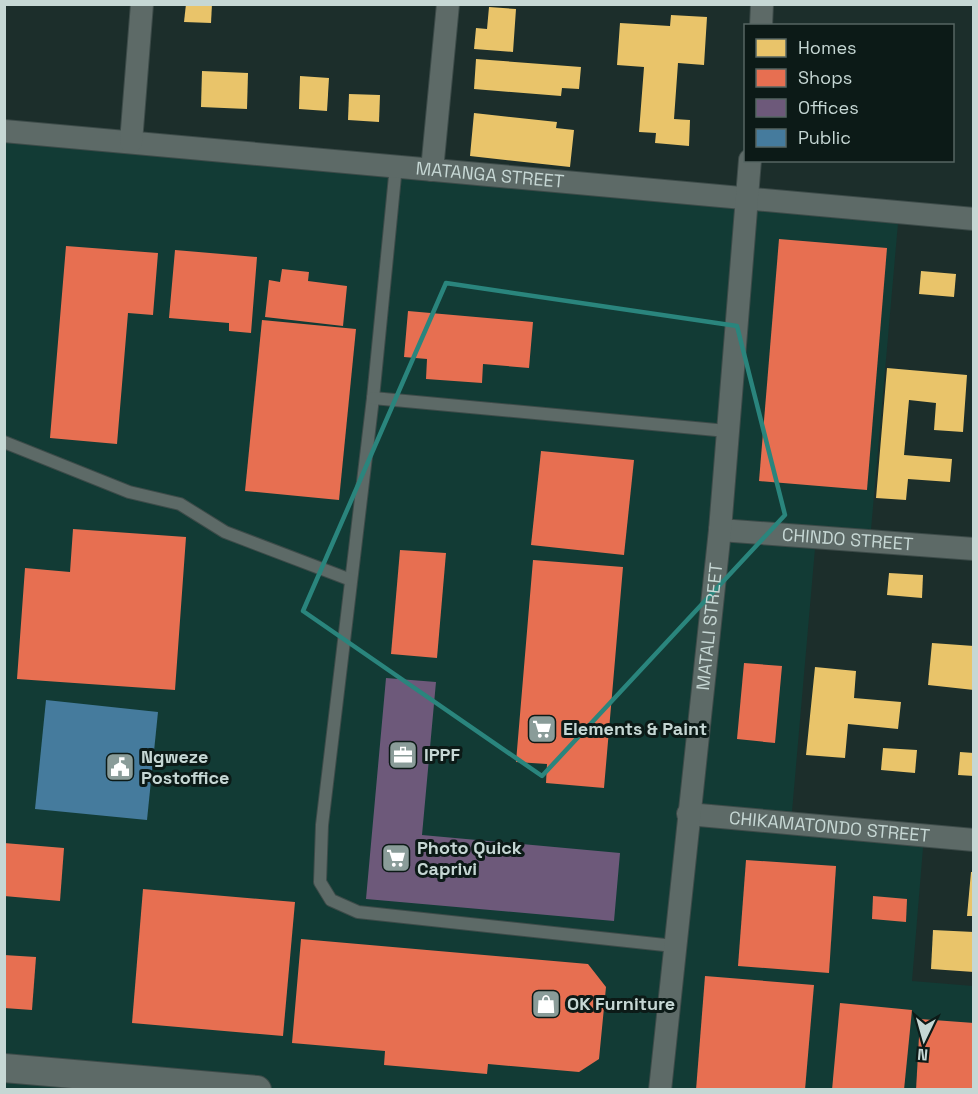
<svg xmlns="http://www.w3.org/2000/svg" width="978" height="1094" font-family="'Space Grotesk',sans-serif">
	<rect width="100%" height="100%" fill="#1c2e2b"/>
	<path fill="#123b35" d="M 4,131 L 899,212 L 870,541 L 816,537 L 791,823 L 924,836 L 912,981 L 973,986 L 973,1089 L 5,1089 Z"/>
	<g fill="#e9c46a">
		<path d="M 186,4 L 212,4 L 211,23 L 184,22 Z"/>
		<path d="M 489,7 L 516,9 L 513,52 L 474,49 L 476,28 L 487,29 Z"/>
		<path d="M 671,15 L 707,17 L 704,65 L 678,63 L 674,119 L 690,120 L 689,146 L 655,143 L 656,133 L 639,132 L 644,67 L 617,65 L 620,23 L 670,26 Z"/>
		<path d="M 476,59 L 581,67 L 579,89 L 562,88 L 561,96 L 474,89 Z"/>
		<path d="M 202,71 L 248,73 L 247,109 L 201,107 Z"/>
		<path d="M 300,76 L 329,78 L 327,111 L 299,109 Z"/>
		<path d="M 349,94 L 380,95 L 379,122 L 348,120 Z"/>
		<path d="M 474,113 L 557,122 L 556,128 L 574,130 L 570,167 L 470,156 Z"/>
		<path d="M 921,271 L 956,274 L 954,297 L 919,294 Z"/>
		<path d="M 887,368 L 967,375 L 963,432 L 934,430 L 936,403 L 909,400 L 904,455 L 952,459 L 950,482 L 908,479 L 906,500 L 876,498 Z"/>
		<path d="M 889,573 L 923,575 L 922,598 L 887,595 Z"/>
		<path d="M 932,643 L 974,646 L 974,690 L 928,685 Z"/>
		<path d="M 815,667 L 856,671 L 854,698 L 901,702 L 898,729 L 848,724 L 845,758 L 806,755 Z"/>
		<path d="M 883,748 L 917,750 L 915,773 L 881,770 Z"/>
		<path d="M 960,752 L 974,753 L 974,776 L 958,775 Z"/>
		<path d="M 971,872 L 974,872 L 974,916 L 967,916 Z"/>
		<path d="M 933,930 L 974,932 L 974,972 L 931,969 Z"/>
	</g>
	<g fill="#e76f51">
		<path d="M 779,239 L 887,248 L 867,490 L 759,481 Z"/>
		<path d="M 66,246 L 158,253 L 153,315 L 128,313 L 117,444 L 50,438 Z"/>
		<path d="M 175,250 L 257,257 L 251,333 L 229,331 L 229,323 L 169,318 Z"/>
		<path d="M 282,269 L 309,272 L 308,281 L 347,286 L 343,326 L 265,317 L 269,280 L 280,282 Z"/>
		<path d="M 408,311 L 533,322 L 529,368 L 483,364 L 482,383 L 426,379 L 427,359 L 404,357 Z"/>
		<path d="M 262,320 L 356,329 L 339,500 L 245,491 Z"/>
		<path d="M 541,451 L 634,460 L 624,555 L 531,545 Z"/>
		<path d="M 73,529 L 186,537 L 175,690 L 17,679 L 25,568 L 70,572 Z"/>
		<path d="M 400,550 L 446,553 L 437,658 L 391,654 Z"/>
		<path d="M 533,560 L 623,567 L 604,788 L 546,783 L 547,764 L 516,762 Z"/>
		<path d="M 744,663 L 782,666 L 775,743 L 737,739 Z"/>
		<path d="M 4,843 L 64,848 L 60,901 L 4,896 Z"/>
		<path d="M 746,860 L 836,866 L 829,973 L 738,966 Z"/>
		<path d="M 143,889 L 295,902 L 283,1036 L 132,1023 Z"/>
		<path d="M 873,896 L 907,899 L 906,922 L 872,919 Z"/>
		<path d="M 301,939 L 588,964 L 606,987 L 599,1059 L 579,1072 L 488,1064 L 487,1074 L 384,1065 L 385,1051 L 292,1043 Z"/>
		<path d="M 4,955 L 36,957 L 32,1010 L 4,1008 Z"/>
		<path d="M 705,976 L 814,985 L 805,1090 L 696,1090 Z"/>
		<path d="M 840,1003 L 912,1010 L 904,1090 L 832,1090 Z"/>
		<path d="M 920,1019 L 974,1023 L 974,1090 L 916,1090 Z"/>
	</g>
	<path fill="#6d597a" d="M 386,678 L 436,682 L 422,835 L 620,853 L 614,921 L 366,899 Z"/>
	<path fill="#457b9d" d="M 46,700 L 158,712 L 147,820 L 35,809 Z"/>
	<g fill="none" stroke-linecap="round" stroke-linejoin="round">
		<g stroke="#3d4b49" stroke-width="14">
			<g id="service">
				<path d="M 396,166 L 373,398 L 322,825 L 320,882 L 331,900 L 358,912 L 674,946"/>
				<path d="M 373,398 L 727,431"/>
				<path d="M 4,442 L 129,492 L 180,504 L 225,532 L 351,580"/>
			</g>
		</g>
		<g stroke="#3d4b49" stroke-width="24">
			<g id="minor">
				<path d="M 761,26 L 762,4"/>
				<path id="s1" d="M 4,131 L 974,219"/>
				<path d="M 131,142 L 142,4"/>
				<path d="M 432,170 L 448,4"/>
				<path id="s2" d="M 720,530 L 974,549"/>
				<path id="s3" d="M 688,814 L 974,840"/>
				<path id="s4" d="M 660,1090 L 720,530 L 750,160"/>
			</g>
		</g>
		<g stroke="#3d4b49" stroke-width="30">
			<path id="tertiary" d="M 4,1068 L 257,1090"/>
		</g>
		<use href="#service" stroke="#5d6a67" stroke-width="12"/>
		<use href="#minor" stroke="#5d6a67" stroke-width="22"/>
		<use href="#tertiary" stroke="#5d6a67" stroke-width="28"/>
	</g>
	<path fill="none" stroke="#2a857d" stroke-width="4.5" stroke-linejoin="round" d="M 446,283 L 737,326 L 785,515 L 542,776 L 303,611 Z"/>
	<defs>
		<g id="supermarket-square" transform="scale(1.5)"><rect x="-9" y="-9" width="18" height="18" rx="4" fill="#8a9c99" stroke="#0c1a17"/><path d="M-6-5.5h2.5l.6 2H6L4.5 2H-2.5L-4.4-4H-6ZM-1.5 3.2a1.3 1.3 0 1 0 .1 0ZM3 3.2a1.3 1.3 0 1 0 .1 0Z" fill="#fff"/></g>
		<g id="office-square" transform="scale(1.5)"><rect x="-9" y="-9" width="18" height="18" rx="4" fill="#8a9c99" stroke="#0c1a17"/><path d="M-6-3h4V-5.5h4V-3h4V5H-6ZM-1-4.5V-3h2v-1.5ZM-6 0V1H6V0Z" fill="#fff"/></g>
		<g id="civic-square" transform="scale(1.5)"><rect x="-9" y="-9" width="18" height="18" rx="4" fill="#8a9c99" stroke="#0c1a17"/><path d="M-.6-6.5H3V-4.5H.6V-3L4-1V1h2V6H-6V1h2V-1L-.6-3ZM-1.2 2.5V6h2.4V2.5Z" fill="#fff"/></g>
		<g id="shop-square" transform="scale(1.5)"><rect x="-9" y="-9" width="18" height="18" rx="4" fill="#8a9c99" stroke="#0c1a17"/><path d="M-5-2.5h2.3a2.7 3.5 0 0 1 5.4 0H5L5.5 6h-11ZM-1.5-2.5h3a1.5 2.3 0 0 0-3 0Z" fill="#fff"/></g>
	</defs>
	<g fill-rule="evenodd">
		<use href="#supermarket-square" x="542" y="729"/>
		<use href="#office-square" x="403" y="755"/>
		<use href="#civic-square" x="120" y="767"/>
		<use href="#supermarket-square" x="396" y="858"/>
		<use href="#shop-square" x="546" y="1004"/>
	</g>
	<g text-anchor="middle" stroke-width="6" stroke-linejoin="round" paint-order="stroke">
		<g font-size="18" fill="#c6d7d4" stroke="#0c1a17">
			<text dy="6" stroke="none"><textPath href="#s1" startOffset="488">MATANGA STREET</textPath></text>
			<text dy="6" stroke="none"><textPath href="#s2" startOffset="128">CHINDO STREET</textPath></text>
			<text dy="6" stroke="none"><textPath href="#s4" startOffset="466">MATALI STREET</textPath></text>
			<text dy="6" stroke="none"><textPath href="#s3" startOffset="142">CHIKAMATONDO STREET</textPath></text>
		</g>
		<g font-size="18" font-weight="bold" fill="#c6d7d4" stroke="#0c1a17" text-anchor="start">
			<text x="563" y="735">Elements &amp; Paint</text>
			<text x="424" y="761">IPPF</text>
			<text x="141" y="763">Ngweze<tspan x="141" dy="21">Postoffice</tspan></text>
			<text x="417" y="854">Photo Quick<tspan x="417" dy="21">Caprivi</tspan></text>
			<text x="567" y="1010">OK Furniture</text>
		</g>
	</g>
	<rect width="978" height="1094" fill="none" stroke="#c6d7d4" stroke-width="12"/>
	<rect x="744" y="24" width="210" height="138" fill="#0c1a17" stroke="#566663" stroke-width="1.5"/>
	<rect x="756" y="39" width="30" height="18" fill="#e9c46a" stroke="#566663" stroke-width="1.5"/>
	<text x="798" y="54" font-size="18" fill="#c6d7d4">Homes</text>
	<rect x="756" y="69" width="30" height="18" fill="#e76f51" stroke="#566663" stroke-width="1.5"/>
	<text x="798" y="84" font-size="18" fill="#c6d7d4">Shops</text>
	<rect x="756" y="99" width="30" height="18" fill="#6d597a" stroke="#566663" stroke-width="1.5"/>
	<text x="798" y="114" font-size="18" fill="#c6d7d4">Offices</text>
	<rect x="756" y="129" width="30" height="18" fill="#457b9d" stroke="#566663" stroke-width="1.5"/>
	<text x="798" y="144" font-size="18" fill="#c6d7d4">Public</text>
	<g transform="translate(924 1040) rotate(185)" stroke="#0c1a17" stroke-width="4.5" paint-order="stroke">
	<path d="M0-4.5L10 22L0 15L-10 22Z" fill="#c6d7d4"/>
	<text y="-9" font-size="16" font-weight="bold" text-anchor="middle" fill="#c6d7d4">N</text>
	</g>
</svg>
